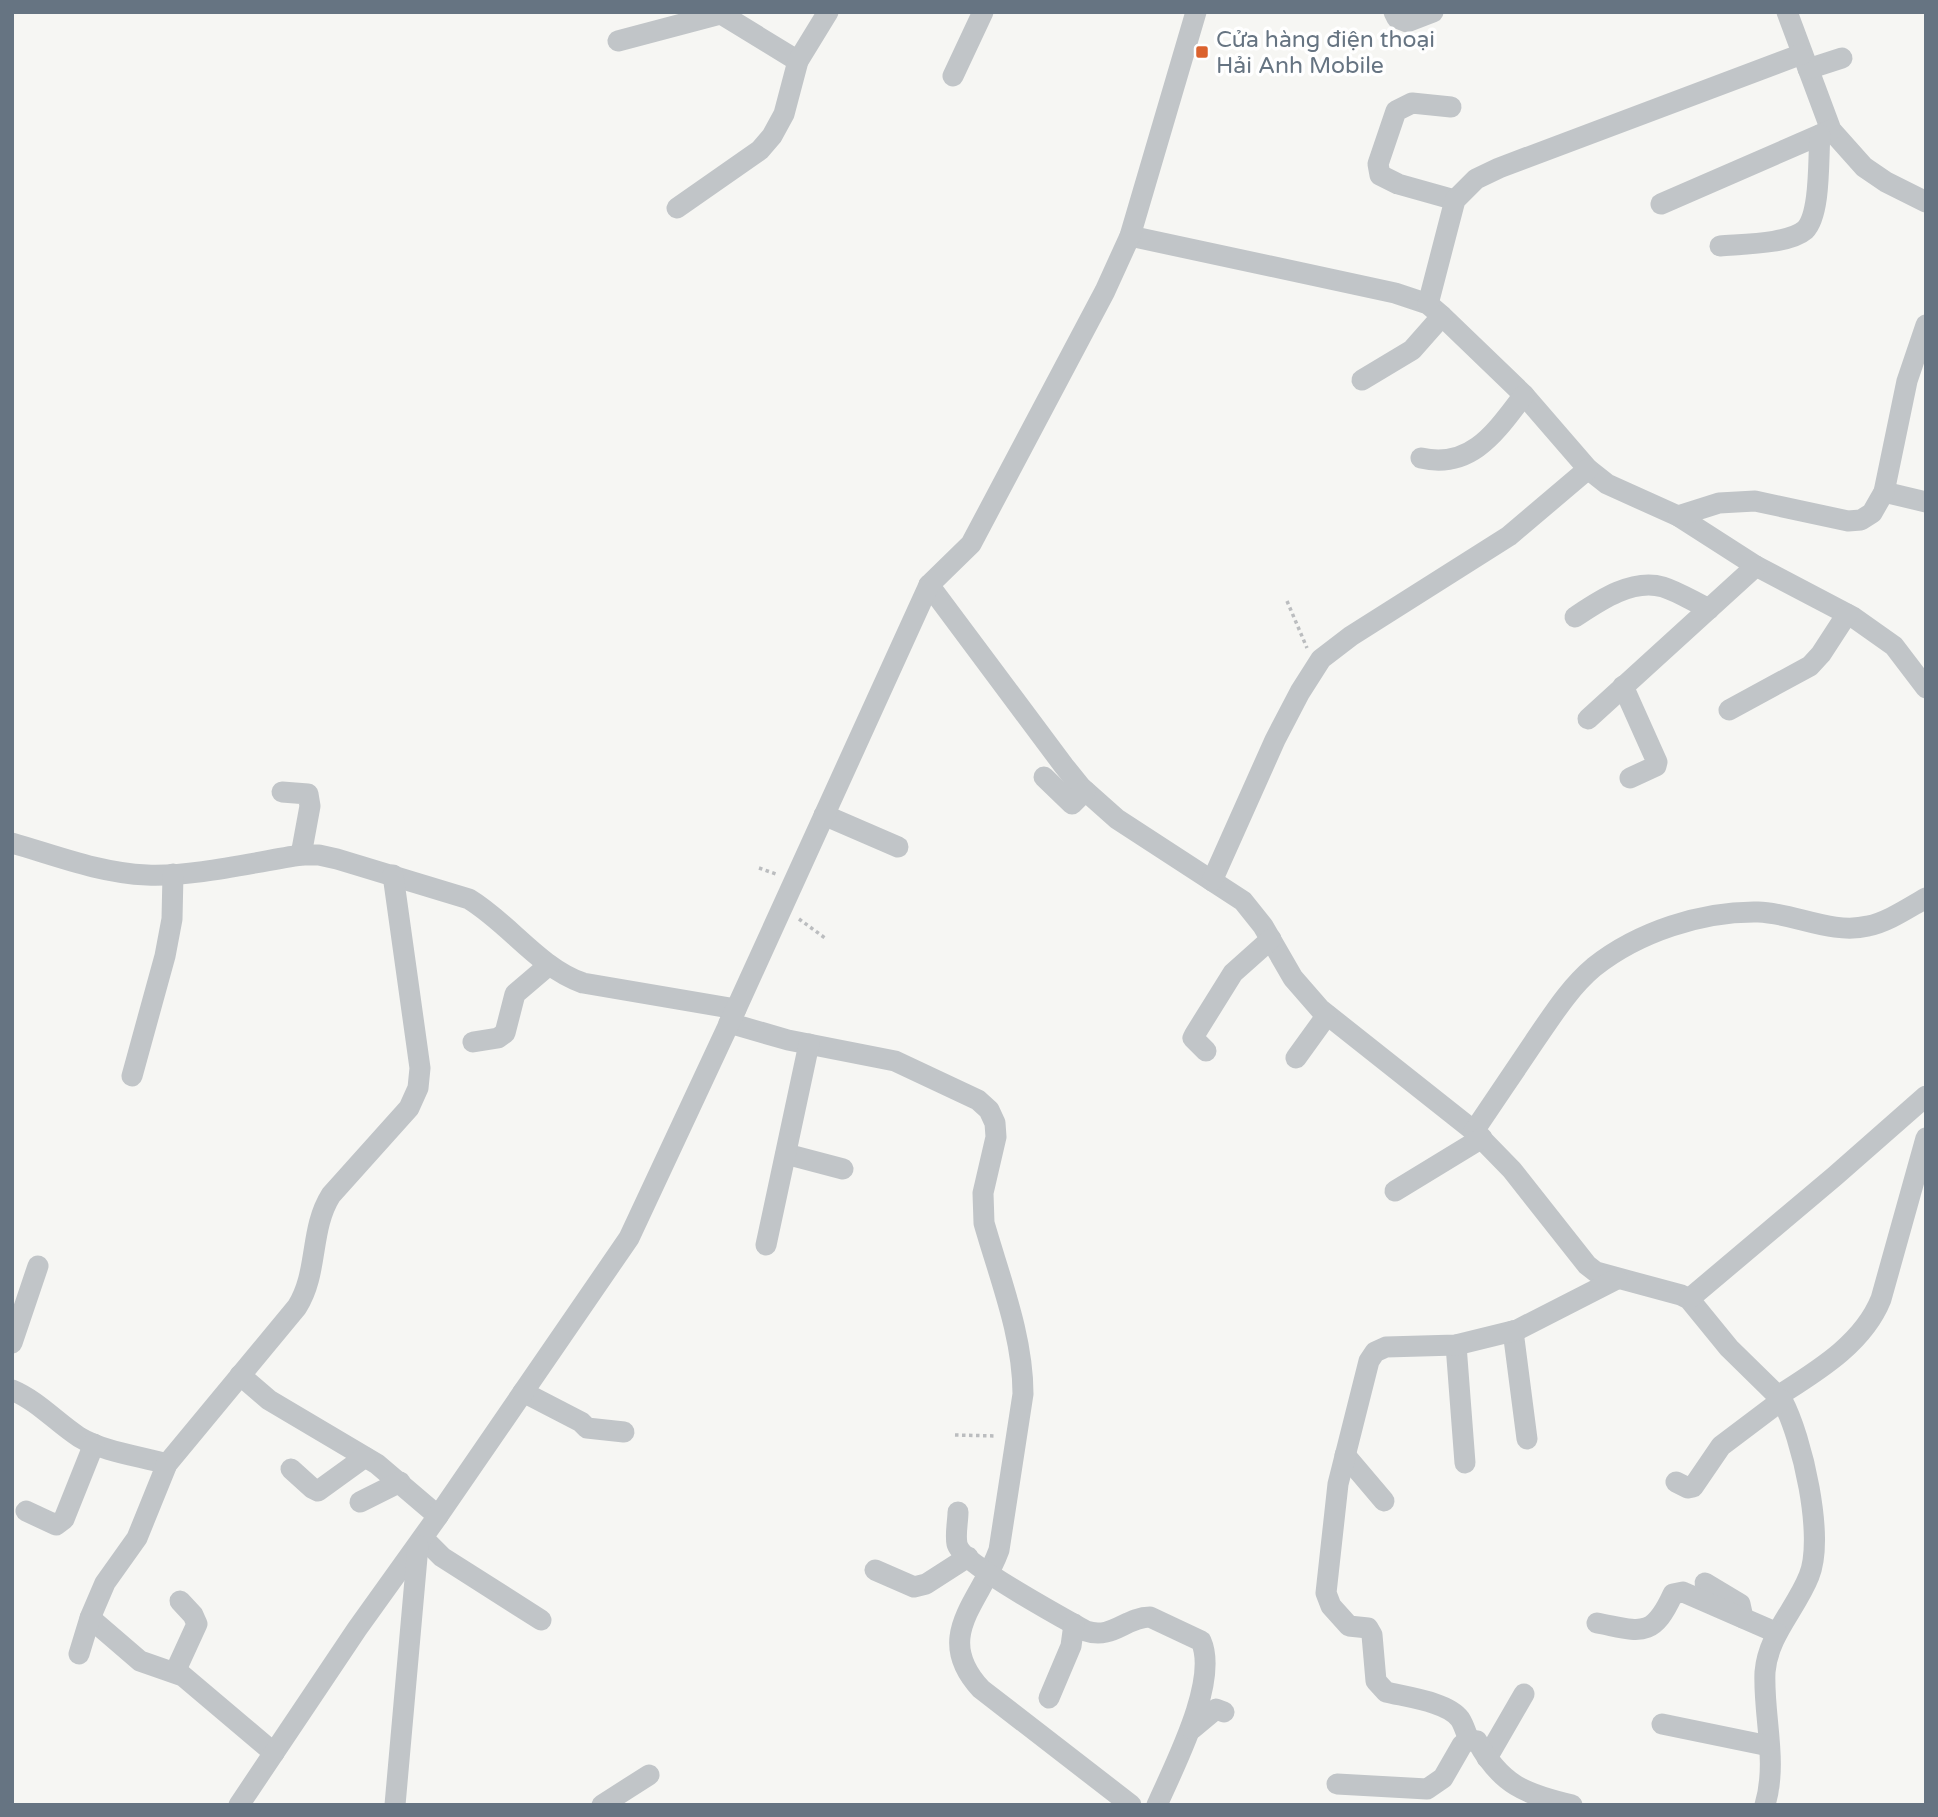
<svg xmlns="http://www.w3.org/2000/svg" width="1938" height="1817" font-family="'Varela Round',sans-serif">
	<rect width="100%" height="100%" fill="#f6f6f3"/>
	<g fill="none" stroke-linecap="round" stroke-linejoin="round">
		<g stroke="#bbbdbf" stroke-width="3.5" stroke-dasharray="3.5 3.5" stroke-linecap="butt">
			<path d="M 1287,601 L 1307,648"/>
			<path d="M 759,868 L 776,874"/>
			<path d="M 799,919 L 825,938"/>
			<path d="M 955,1435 L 997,1436"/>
		</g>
		<g stroke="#c1c5c8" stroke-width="21">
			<path d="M 718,12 L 798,61"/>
			<path d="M 1394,12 L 1397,18 L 1407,22 L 1433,12"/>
			<path d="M 1787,12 L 1831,130 L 1864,167 L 1886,182 L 1926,202"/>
			<path d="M 618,41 L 720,14"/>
			<path d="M 1808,69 L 1842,58"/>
			<path d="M 953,76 L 983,12"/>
			<path d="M 1451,107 L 1412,103 L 1396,111 L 1378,164 L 1380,175 L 1398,184 L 1455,200"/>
			<path d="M 1661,204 L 1831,130"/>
			<path d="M 677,208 L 760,150 L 772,136 L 784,114 L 798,61 L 828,12"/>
			<path d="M 1130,236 L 1395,293 L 1428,304 L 1442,316 L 1524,395 L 1588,469 L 1607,484 L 1678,516 L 1756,566 L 1853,617 L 1894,646 L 1926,688"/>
			<path d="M 1720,246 C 1742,244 1789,244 1805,230 C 1821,214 1818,157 1820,135"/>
			<path d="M 1428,304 L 1455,200 L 1476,179 L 1499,168 L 1802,54"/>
			<path d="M 1362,380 L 1412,350 L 1442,316"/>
			<path d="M 1421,458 C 1472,470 1497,430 1524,395"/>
			<path d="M 1884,492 L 1926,502"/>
			<path d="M 1678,516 L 1719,503 L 1755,501 L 1848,521 L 1861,520 L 1872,513 L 1884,492 L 1907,381 L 1926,325"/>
			<path d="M 929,585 L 1064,766 L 1081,787 L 1117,819 L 1243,901 L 1263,926 L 1293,978 L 1320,1009 L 1474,1131 L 1512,1170 L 1587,1265 L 1596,1272 L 1681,1295 L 1689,1299 L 1729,1348 L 1782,1400 C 1802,1437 1825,1537 1809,1576 C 1796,1609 1768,1635 1765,1672 C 1763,1716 1778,1761 1765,1805"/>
			<path d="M 1575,617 C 1599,601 1632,578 1663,587 C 1679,592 1694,602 1709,609"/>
			<path d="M 1623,686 L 1657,762 L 1656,766 L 1630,778"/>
			<path d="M 1729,710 L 1810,666 L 1821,654 L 1847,614"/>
			<path d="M 1588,719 L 1756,566"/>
			<path d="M 1044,777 L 1072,804 L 1085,791"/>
			<path d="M 282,792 L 308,794 L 310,806 L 301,855"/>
			<path d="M 824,815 L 898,847"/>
			<path d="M 12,843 C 57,856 100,873 147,875 C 193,877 255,862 301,855 L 319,855 L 337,859 L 469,899 C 510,924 538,967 583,983 L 736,1009"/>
			<path d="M 1212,881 L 1275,740 L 1300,692 L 1321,659 L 1351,636 L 1509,536 L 1588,469"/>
			<path d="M 729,1023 L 788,1040 L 895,1061 L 978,1100 L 989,1110 L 995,1123 L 996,1137 L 983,1193 L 984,1223 C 1000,1279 1023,1336 1023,1394 L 999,1550 C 980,1603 932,1636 981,1689 L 1131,1805"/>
			<path d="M 473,1042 L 498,1038 L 505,1033 L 515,994 L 549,965"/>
			<path d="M 1206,1051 L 1193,1038 L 1195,1034 L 1233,973 L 1271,939"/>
			<path d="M 1296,1058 L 1327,1015"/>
			<path d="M 132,1076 L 165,956 L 172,919 L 173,874"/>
			<path d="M 1474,1131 C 1494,1101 1514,1072 1534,1042 C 1552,1016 1569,988 1594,967 C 1638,932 1702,911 1758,912 C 1794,913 1832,935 1868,926 C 1888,922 1908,908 1926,898"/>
			<path d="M 786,1154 L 843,1169"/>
			<path d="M 1395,1191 L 1482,1138"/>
			<path d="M 766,1245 L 809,1044"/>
			<path d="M 1689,1299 L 1835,1176 L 1926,1096"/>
			<path d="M 1513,1331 L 1527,1439"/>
			<path d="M 12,1343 L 38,1266"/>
			<path d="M 1456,1345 L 1465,1463"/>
			<path d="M 240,1375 L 269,1400 L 377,1464 L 438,1516"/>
			<path d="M 12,1390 C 38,1401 56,1422 79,1437 C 104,1452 139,1456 167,1464"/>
			<path d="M 523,1392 L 581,1422 L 587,1428 L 624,1432"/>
			<path d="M 1778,1396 C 1817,1371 1863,1344 1881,1299 L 1926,1138"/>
			<path d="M 1345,1455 L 1384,1501"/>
			<path d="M 291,1469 L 312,1488 L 318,1491 L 365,1457"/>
			<path d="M 1676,1482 L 1688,1488 L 1693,1487 L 1721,1446 L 1782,1400"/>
			<path d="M 360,1502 L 400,1482"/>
			<path d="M 26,1511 L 56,1525 L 64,1519 L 94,1444"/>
			<path d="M 958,1512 C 958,1521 955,1534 957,1544 C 961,1563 1065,1619 1086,1631 C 1112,1640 1126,1617 1150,1617 L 1201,1641 C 1219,1681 1174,1766 1157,1805"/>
			<path d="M 423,1538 L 442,1557 L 541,1620"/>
			<path d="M 875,1570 L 914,1587 L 926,1584 L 968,1557"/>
			<path d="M 1705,1583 L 1740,1604 L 1743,1618"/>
			<path d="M 90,1618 L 140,1661 L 183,1676 L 274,1753"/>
			<path d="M 1597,1623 C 1640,1631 1652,1640 1673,1594 L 1683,1592 L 1777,1633"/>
			<path d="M 79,1654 L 90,1618 L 105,1583 L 137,1538 L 167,1464 L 297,1307 C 319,1272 309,1230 331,1195 L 409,1108 L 418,1088 L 420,1068 L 393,875"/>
			<path d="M 175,1672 L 197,1624 L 193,1615 L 180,1601"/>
			<path d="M 1049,1698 L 1071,1646 L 1074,1624"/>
			<path d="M 1662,1724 L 1769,1746"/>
			<path d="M 1192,1729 L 1216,1709 L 1224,1712"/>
			<path d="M 1469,1740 C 1466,1733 1464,1725 1460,1719 C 1448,1702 1406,1697 1386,1692 L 1376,1681 L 1372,1635 L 1368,1628 L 1349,1626 L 1331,1606 L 1326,1593 L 1338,1484 L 1369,1361 L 1375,1352 L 1386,1347 L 1456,1345 L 1517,1330 L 1617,1279"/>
			<path d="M 1487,1758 L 1524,1694"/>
			<path d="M 1337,1784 L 1427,1789 L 1443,1778 L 1462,1745 L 1469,1740 L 1477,1741 C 1501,1785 1525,1794 1572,1805"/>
			<path d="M 239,1805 L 357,1629 L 438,1516 L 629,1238 L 736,1009 L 929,585 L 971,544 L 1105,291 L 1130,236 L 1196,12"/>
			<path d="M 395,1805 L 418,1546"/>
			<path d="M 602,1805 L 649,1775"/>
		</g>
	</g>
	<rect fill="#db622e" stroke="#fff" stroke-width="2.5" x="1195" y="45" width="14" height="14" rx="3.5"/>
	<g text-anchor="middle" stroke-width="7" stroke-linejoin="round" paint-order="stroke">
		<g font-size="23" fill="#667482" stroke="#fff" text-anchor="start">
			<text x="1216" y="47">Cửa hàng điện thoại<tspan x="1216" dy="26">Hải Anh Mobile</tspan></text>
		</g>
	</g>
	<rect width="1938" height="1817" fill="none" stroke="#667482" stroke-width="28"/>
</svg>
